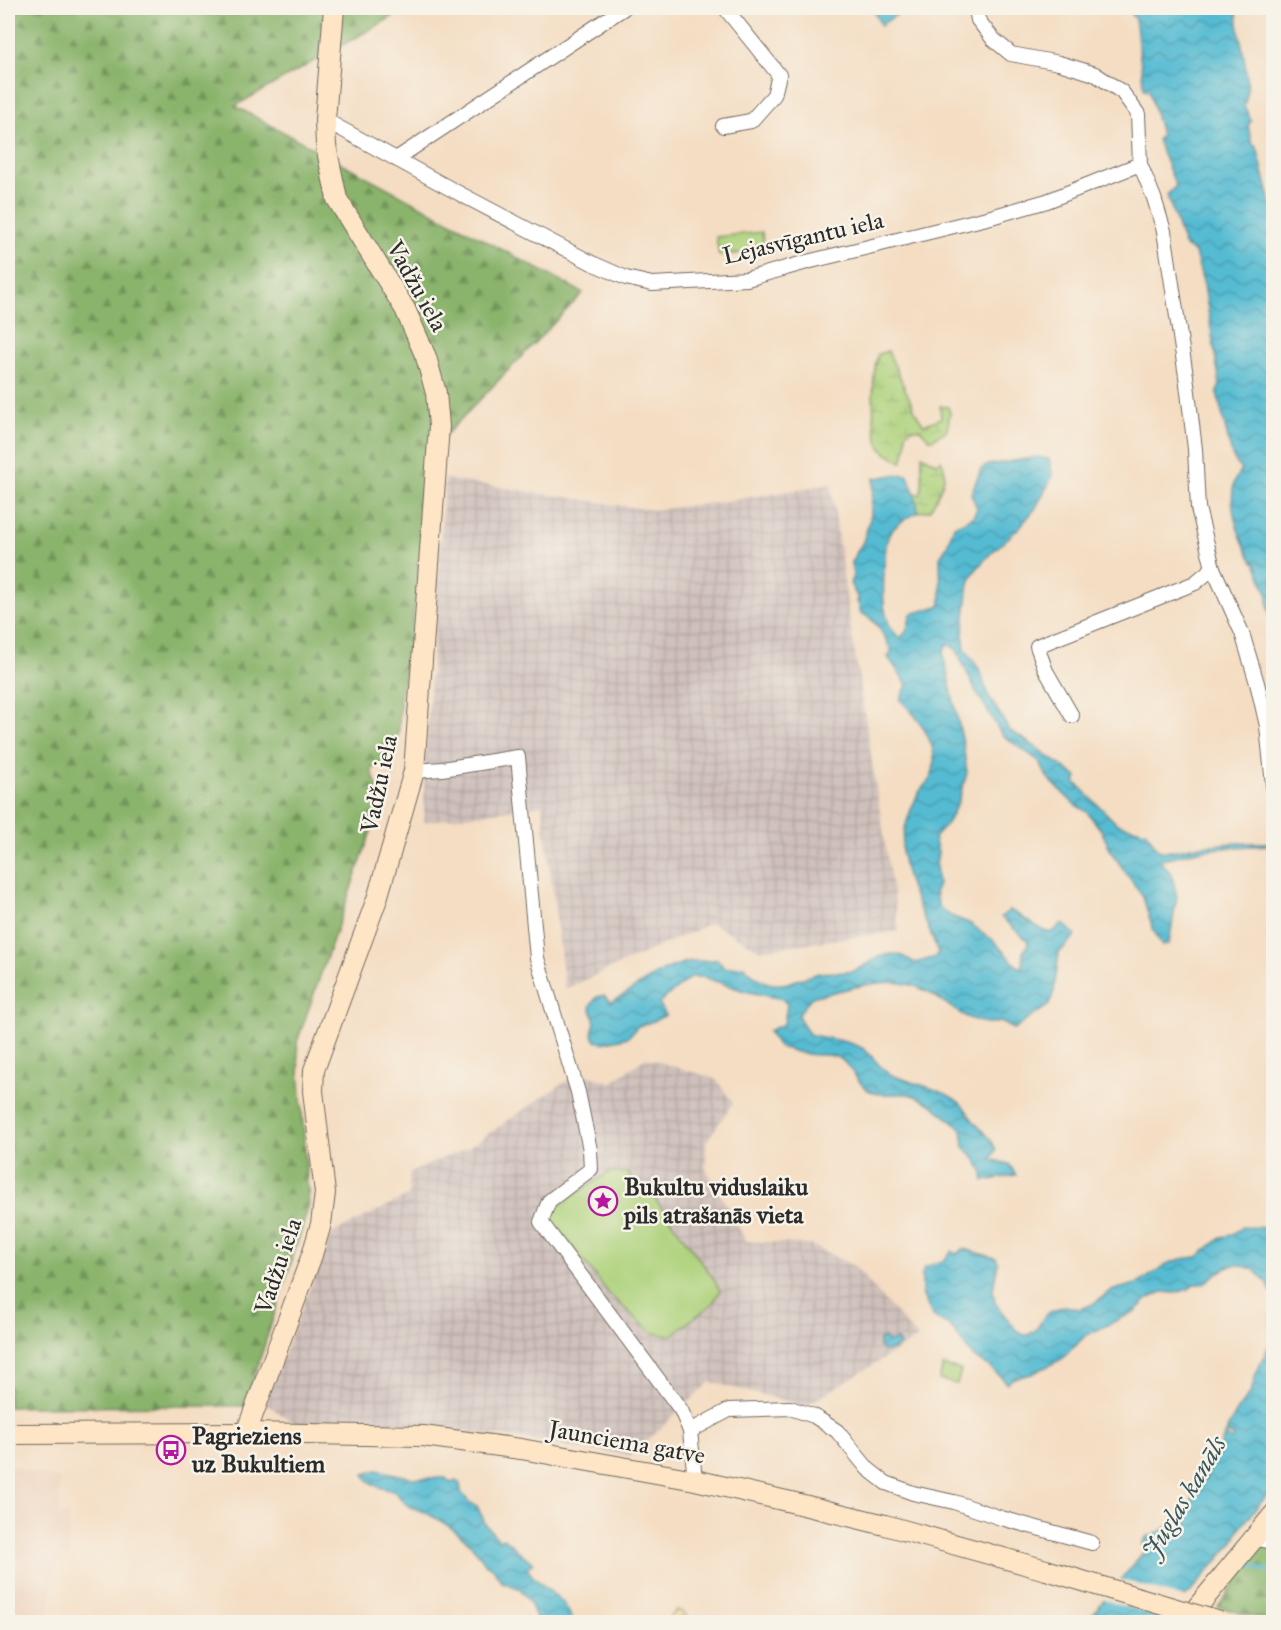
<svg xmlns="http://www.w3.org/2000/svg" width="1281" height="1630" font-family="'IM FELL Great Primer',serif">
	<defs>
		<pattern id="industrial-grid" width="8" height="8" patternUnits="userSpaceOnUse" patternTransform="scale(1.5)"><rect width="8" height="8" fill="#cfc0bb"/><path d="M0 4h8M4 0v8" fill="none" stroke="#b2a5a1"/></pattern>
		<pattern id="forest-firs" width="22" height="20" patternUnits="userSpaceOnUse" patternTransform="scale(1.5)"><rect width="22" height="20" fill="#8ab46c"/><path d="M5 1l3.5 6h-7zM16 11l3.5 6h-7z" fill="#719359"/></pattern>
		<pattern id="wetland-marsh" width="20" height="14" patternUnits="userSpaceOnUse" patternTransform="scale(1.5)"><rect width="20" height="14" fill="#aed27c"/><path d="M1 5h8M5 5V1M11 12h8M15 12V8" fill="none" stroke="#96b46b"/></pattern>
		<pattern id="sand-dots" width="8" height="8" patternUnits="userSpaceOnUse" patternTransform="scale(1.5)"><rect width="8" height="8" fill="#eeda9e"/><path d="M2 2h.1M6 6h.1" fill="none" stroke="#cb8" stroke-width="1.8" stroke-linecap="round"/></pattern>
		<pattern id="water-waves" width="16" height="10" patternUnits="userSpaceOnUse" patternTransform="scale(1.5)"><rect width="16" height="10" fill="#54bbd2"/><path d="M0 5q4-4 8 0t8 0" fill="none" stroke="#4698ab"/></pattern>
	</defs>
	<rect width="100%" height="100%" fill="#f7f3e8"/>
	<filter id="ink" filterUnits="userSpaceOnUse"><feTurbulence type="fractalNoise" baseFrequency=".0167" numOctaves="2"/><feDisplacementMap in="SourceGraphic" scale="12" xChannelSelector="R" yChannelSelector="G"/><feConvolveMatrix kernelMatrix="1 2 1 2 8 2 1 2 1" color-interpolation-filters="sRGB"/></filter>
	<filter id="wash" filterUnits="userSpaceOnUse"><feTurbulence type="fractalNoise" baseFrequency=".008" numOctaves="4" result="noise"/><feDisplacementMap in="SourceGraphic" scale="24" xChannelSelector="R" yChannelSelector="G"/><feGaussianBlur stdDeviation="1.35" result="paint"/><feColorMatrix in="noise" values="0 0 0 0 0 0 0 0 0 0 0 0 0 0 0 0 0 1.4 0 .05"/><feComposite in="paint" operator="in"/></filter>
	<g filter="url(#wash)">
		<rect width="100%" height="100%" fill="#f4ddc2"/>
		<path fill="#efd1bc" d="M 13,1466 L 59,1479 L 59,1514 L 69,1515 L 69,1556 L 59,1556 L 47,1622 L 8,1622 L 8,1468 Z"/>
		<g fill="url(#industrial-grid)">
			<path d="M 445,479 L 652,510 L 722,502 L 831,484 L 847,604 L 899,931 L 760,950 L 711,923 L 565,989 L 542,805 L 424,822 L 424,773 Z"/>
			<path d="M 646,1058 L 716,1079 L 733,1103 L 706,1142 L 706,1169 L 746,1241 L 811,1245 L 854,1266 L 918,1338 L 805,1406 L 710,1382 L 631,1456 L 522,1439 L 397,1423 L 296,1424 L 265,1403 L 331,1234 L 409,1195 L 409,1173 L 469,1147 L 578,1073 L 611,1082 Z"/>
		</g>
		<g fill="#aed27c" stroke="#6c7e54" stroke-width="1.5">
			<path d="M 762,232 L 764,250 L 719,256 L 716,237 Z"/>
			<path d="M 609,1172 L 628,1173 L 643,1192 L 648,1189 L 713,1278 L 720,1291 L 713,1303 L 671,1336 L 652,1333 L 611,1296 L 551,1220 L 555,1208 Z"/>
			<path d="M 943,1366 L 961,1370 L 957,1384 L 939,1380 Z"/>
		</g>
		<g fill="url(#forest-firs)" stroke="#5a704c" stroke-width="1.5">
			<path d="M 8,8 L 408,8 L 235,106 L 583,293 L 436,445 L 409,650 L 400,698 L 399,729 L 394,755 L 371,769 L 382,800 L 297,1042 L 309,1206 L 245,1406 L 8,1407 Z"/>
			<path d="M 1270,1536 L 1273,1537 L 1273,1622 L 1218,1607 L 1257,1551 Z"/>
		</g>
		<g fill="url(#wetland-marsh)" stroke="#6c7e54" stroke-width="1.5">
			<path d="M 888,351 L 916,413 L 924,425 L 941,418 L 940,406 L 948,407 L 950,413 L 947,430 L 933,439 L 929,439 L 920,429 L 911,429 L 906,433 L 906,447 L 902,462 C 895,458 886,455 882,449 C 870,434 872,372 878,354 Z"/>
			<path d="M 922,455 L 937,463 L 941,460 C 951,474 937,497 930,510 L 918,512 L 916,498 L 912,491 L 920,495 C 924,485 921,468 922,455 Z"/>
		</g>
		<path fill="url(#sand-dots)" stroke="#8c8264" stroke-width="1.5" d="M 677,1610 L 684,1613 L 689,1622 L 666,1622 Z"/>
		<g fill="url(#water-waves)" stroke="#40737e" stroke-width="1.5">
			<path d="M 872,8 L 907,8 L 881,25 Z"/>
			<path d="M 1131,8 L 1237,8 C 1236,35 1255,82 1244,105 L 1251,121 L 1248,126 L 1252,144 L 1257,147 L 1274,215 L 1273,628 L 1268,608 L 1268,596 L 1255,562 L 1253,562 C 1240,540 1228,509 1234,483 C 1235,479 1238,474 1241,470 L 1232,456 L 1217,392 L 1220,385 L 1204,285 L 1195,253 L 1184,245 L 1167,195 L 1176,186 L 1157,140 L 1161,135 L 1149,90 L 1144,89 L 1136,25 L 1134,16 L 1132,16 Z"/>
			<path d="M 1038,457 L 1049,459 L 1053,476 L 1035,509 L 1018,529 L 990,554 L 974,572 L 969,583 L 963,634 L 965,649 L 981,672 L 987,693 L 1009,730 L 1033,745 L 1077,777 L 1075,782 L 1117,824 L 1146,831 L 1158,850 C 1172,854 1185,847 1199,846 C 1223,843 1246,842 1269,843 L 1269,845 C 1233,847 1194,848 1160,861 L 1171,873 L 1177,896 L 1169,944 L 1162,946 L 1153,929 L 1143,897 L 1112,853 L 1101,830 L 1087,812 L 1074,804 L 1047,777 L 1039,761 L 1002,735 L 974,688 L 956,649 L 947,644 L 943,653 L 963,743 L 967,773 L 958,802 L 948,822 L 934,838 L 938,852 L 936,865 L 938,884 L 935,891 L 939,907 L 951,916 L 969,923 L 993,940 L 1016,965 L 1022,968 L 1023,952 L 1027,947 L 1028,941 L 1001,917 L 1010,910 L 1046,932 L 1053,932 L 1062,923 L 1076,935 L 1059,953 L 1054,991 L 1049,1005 L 1014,1029 L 1001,1022 C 968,1029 949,1001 922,989 C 893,975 859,986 830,993 C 825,994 817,995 812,997 C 807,1001 802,1010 798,1016 L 809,1034 C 826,1039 846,1039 862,1048 C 873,1055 880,1070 892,1075 C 913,1084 943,1088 960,1103 C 967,1109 970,1118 977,1125 C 985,1134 992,1138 996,1150 L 991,1159 L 1009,1164 L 1016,1175 L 984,1181 L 982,1170 L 975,1158 L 964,1147 L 962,1129 C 945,1117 932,1101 912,1095 C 898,1091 883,1098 870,1091 C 857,1085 852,1065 839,1058 C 829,1053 816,1056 806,1054 C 797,1053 788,1049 779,1047 L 768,1031 L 784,1024 L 787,1004 L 782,999 L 744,991 L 703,977 L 691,977 L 659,1003 L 666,1015 L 654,1021 L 638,1026 L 628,1037 L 603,1043 L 596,1041 L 592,1034 L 595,1022 L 590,1006 L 597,997 L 604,995 L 611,1002 C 631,992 647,978 667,969 C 675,966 686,961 694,961 C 702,960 709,962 717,959 L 724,968 L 744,966 C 774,997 786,981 819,973 C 830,971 841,974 852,971 C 865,967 879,953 894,954 C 901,954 909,960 915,963 L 936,957 L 938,952 C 927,920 905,887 902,852 C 901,836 911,805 920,791 C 923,786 929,782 931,777 C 943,750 919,717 900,700 L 907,685 L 888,657 L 892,652 C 884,636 878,620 861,613 L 857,601 L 859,601 L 850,583 L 853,576 L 851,562 L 863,542 L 870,519 L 874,478 C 887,477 894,473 908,475 L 916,498 L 918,512 C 907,518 895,524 889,535 C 884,544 882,599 885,610 C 887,622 891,631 900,638 L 906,632 L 911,614 L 941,605 L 940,557 L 947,546 L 954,526 L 973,517 L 977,508 L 971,494 L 981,469 L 988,465 Z"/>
			<path d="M 1243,1227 L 1273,1228 L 1273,1488 L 1239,1529 L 1234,1541 L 1189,1594 L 1182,1599 L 1165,1622 L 1086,1622 L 1147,1548 L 1142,1545 L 1147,1536 L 1154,1536 C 1164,1527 1180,1525 1182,1508 L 1191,1503 L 1194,1496 L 1203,1485 L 1201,1476 L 1205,1480 L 1207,1479 L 1203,1474 L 1210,1469 L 1210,1465 L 1217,1460 L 1218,1451 L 1225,1435 L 1232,1440 L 1234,1436 L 1232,1434 L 1232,1435 L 1225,1433 L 1227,1433 L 1227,1429 L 1239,1408 L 1251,1392 L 1256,1374 L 1270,1343 L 1273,1297 L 1267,1283 L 1253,1269 L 1240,1265 L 1233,1265 L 1217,1273 L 1203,1284 L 1194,1284 L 1189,1289 L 1175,1293 L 1162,1292 L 1148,1299 L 1134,1312 L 1085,1336 L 1062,1359 L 1032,1374 L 1014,1378 L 1007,1383 L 989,1366 L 973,1357 L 951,1327 L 933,1317 L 922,1294 L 922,1274 L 925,1267 L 945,1260 L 952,1251 L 957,1254 L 962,1249 C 975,1250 984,1256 996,1258 L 998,1263 L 993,1289 L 995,1303 L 1017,1331 L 1024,1335 L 1028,1335 L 1035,1331 L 1047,1313 L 1065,1306 L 1079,1309 L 1091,1305 L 1111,1291 L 1139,1283 L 1169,1263 L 1181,1259 L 1197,1257 L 1222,1237 L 1231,1235 Z"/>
			<path d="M 884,1338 L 888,1342 L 897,1340 L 900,1345 L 890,1351 L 883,1351 L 879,1347 L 879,1340 Z"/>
			<path d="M 377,1470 L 414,1478 L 446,1478 L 450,1483 L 456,1481 L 460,1484 L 461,1492 L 469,1502 L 477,1506 L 486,1525 L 499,1540 L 503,1538 L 533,1563 L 527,1568 C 531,1579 556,1594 565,1605 C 568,1610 571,1617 574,1622 L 538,1622 L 530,1603 L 521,1589 L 502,1582 L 492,1567 L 486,1565 C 473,1542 453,1527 430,1515 C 412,1506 408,1510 396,1492 C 384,1488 370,1487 364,1474 Z"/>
		</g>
		<path fill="#f4ddc2" d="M 1119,1579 L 1188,1599 L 1170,1620 L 1100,1599 Z"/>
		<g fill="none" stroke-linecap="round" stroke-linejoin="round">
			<path stroke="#54bbd2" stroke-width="4" d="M 1249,1564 L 1274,1574"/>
		</g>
	</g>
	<g filter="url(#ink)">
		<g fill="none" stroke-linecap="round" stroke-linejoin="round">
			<g stroke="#716960" stroke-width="16">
				<g id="street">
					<path d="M 976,8 L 978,20 L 993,39 L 1011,54 L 1059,63 L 1095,74 L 1122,92 L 1138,114 L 1140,164 L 1154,198 L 1164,231 L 1186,376 L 1195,449 L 1198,508 L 1213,568 L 1242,633 L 1257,683 L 1267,726 L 1274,795"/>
					<path d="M 325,120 L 449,188 L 592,263 L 626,278 L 652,284 L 747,279 L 807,262 L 991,217 L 1047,201 L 1140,164"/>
					<path d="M 723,126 L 751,121 L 774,95 L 779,75 L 725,8"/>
					<path d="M 396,159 L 624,8"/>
					<path d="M 1072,716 L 1046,671 L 1037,646 L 1195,583 L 1213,568"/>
					<path d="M 414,771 L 442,769 L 518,757 L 537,958 L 578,1092 L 590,1150 L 591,1169 L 549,1201 L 541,1222 L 681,1410 L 690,1431 L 695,1480"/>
					<path d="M 690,1431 L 729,1410 L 790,1408 L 814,1416 L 837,1431 L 868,1469 L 886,1483 L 913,1493 L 954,1502 L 1001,1518 L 1092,1543"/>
					<path d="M 1255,1538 L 1274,1543"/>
				</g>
			</g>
			<g stroke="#716960" stroke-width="22">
				<g id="secondary">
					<path d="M 246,1433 L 312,1255 L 321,1224 L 325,1193 L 313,1091 L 314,1070 L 377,899 L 414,771 L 439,426 L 436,393 L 426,357 L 405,309 L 337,199 L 326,146 L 325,120 L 334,8"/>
					<path d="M 8,1434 L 246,1433 L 423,1436 L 521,1449 L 695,1480 L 791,1502 L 885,1525 L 1046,1570"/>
					<path d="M 1185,1622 L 1274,1514"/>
				</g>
			</g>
			<use href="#street" stroke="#fff" stroke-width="14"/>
			<use href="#secondary" stroke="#fde5c5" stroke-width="20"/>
			<g stroke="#716960" stroke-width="22" stroke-linecap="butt">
				<path id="secondary-bridge" d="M 1046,1570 L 1220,1622"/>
			</g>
			<use href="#secondary-bridge" stroke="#fde5c5" stroke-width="20"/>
		</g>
	</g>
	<defs>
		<g id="sight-ring" transform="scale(1.5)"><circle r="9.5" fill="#f7f3e8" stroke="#b5179e" stroke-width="1.5"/><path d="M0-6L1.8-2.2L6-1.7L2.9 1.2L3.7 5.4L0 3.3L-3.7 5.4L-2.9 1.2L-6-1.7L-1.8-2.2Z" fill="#b5179e"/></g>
		<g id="bus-ring" transform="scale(1.5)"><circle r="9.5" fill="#f7f3e8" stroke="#b5179e" stroke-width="1.5"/><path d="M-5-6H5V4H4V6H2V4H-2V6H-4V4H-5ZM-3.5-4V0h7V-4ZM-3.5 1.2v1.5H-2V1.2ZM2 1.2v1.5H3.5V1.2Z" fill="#b5179e"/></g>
	</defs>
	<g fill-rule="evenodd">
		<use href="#sight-ring" x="603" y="1201"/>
		<use href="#bus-ring" x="171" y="1450"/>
	</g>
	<g text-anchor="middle" stroke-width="5" stroke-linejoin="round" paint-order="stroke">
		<g font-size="24" fill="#2b2b2b" stroke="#f7f3e8">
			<text transform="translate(803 238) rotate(-13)" y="8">Lejasvīgantu iela</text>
			<text transform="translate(417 286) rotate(61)" y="8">Vadžu iela</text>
			<text transform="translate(379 784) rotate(-78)" y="8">Vadžu iela</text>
			<text transform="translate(278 1266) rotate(-71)" y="8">Vadžu iela</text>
			<text transform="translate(627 1442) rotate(10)" y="8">Jaunciema gatve</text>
		</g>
		<g font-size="24" font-weight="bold" fill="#2b2b2b" stroke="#f7f3e8" text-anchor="start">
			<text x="624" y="1195">Bukultu viduslaiku<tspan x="624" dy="28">pils atrašanās vieta</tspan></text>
			<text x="192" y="1444">Pagrieziens<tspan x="192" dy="28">uz Bukultiem</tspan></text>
		</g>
		<g font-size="26" font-style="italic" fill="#37565d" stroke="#f7f3e8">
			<text transform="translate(1184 1497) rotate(-59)" y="9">Juglas kanāls</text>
		</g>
	</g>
	<rect width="1281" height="1630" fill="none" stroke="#f7f3e8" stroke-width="30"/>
</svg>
